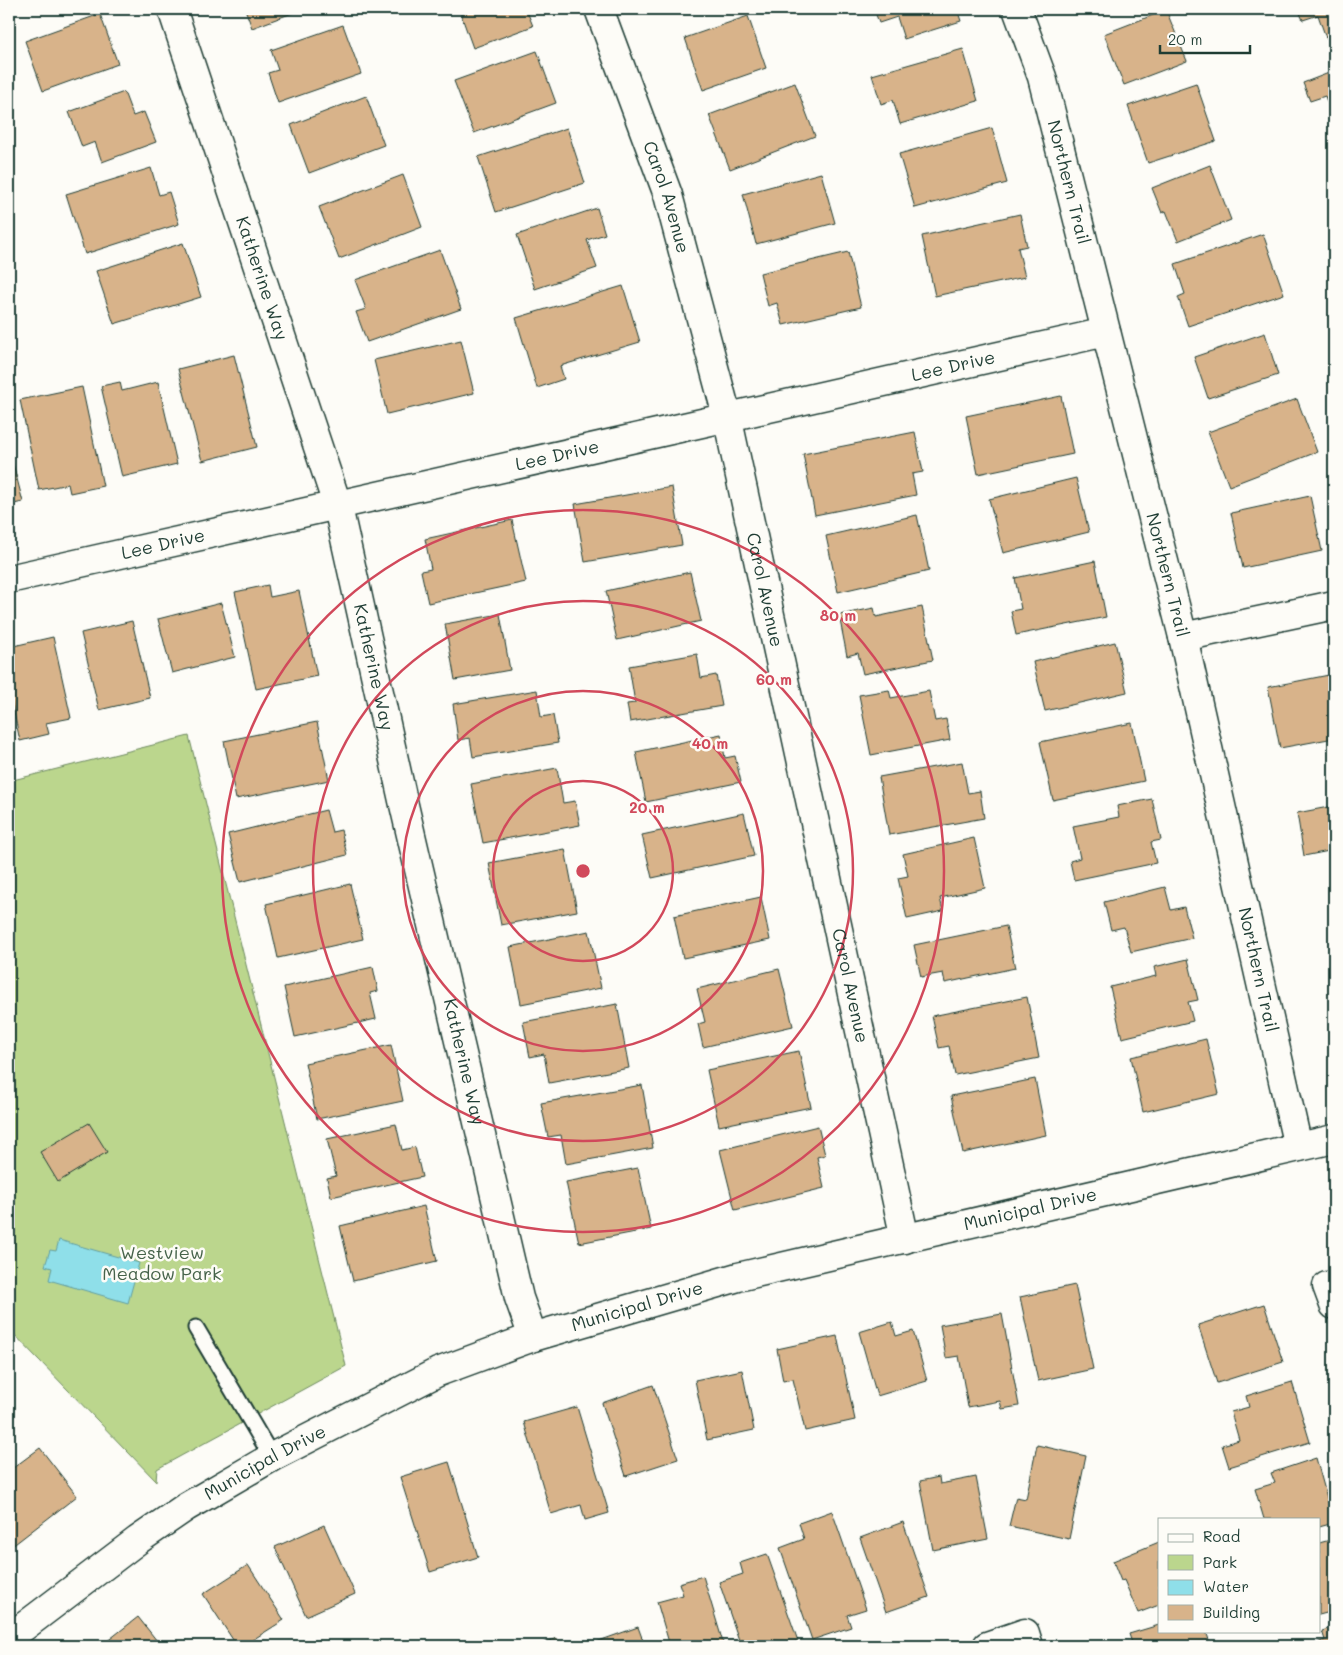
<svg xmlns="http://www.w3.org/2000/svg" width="1343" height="1655" font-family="Mali,sans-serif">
	<rect width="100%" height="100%" fill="#fdfcf7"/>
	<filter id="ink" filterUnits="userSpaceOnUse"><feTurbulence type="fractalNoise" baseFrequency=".02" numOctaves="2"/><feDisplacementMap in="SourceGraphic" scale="10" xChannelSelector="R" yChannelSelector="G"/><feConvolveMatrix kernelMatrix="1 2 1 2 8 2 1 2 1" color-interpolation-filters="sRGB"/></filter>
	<g filter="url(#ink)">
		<path fill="#bbd68d" stroke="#6d8a60" d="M 189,736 L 346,1366 L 157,1469 L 156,1481 L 9,1329 L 9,781 Z"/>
		<path fill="#8fdfe9" stroke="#629ea1" d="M 59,1240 L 139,1263 L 128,1303 L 49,1280 L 52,1268 L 45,1266 L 50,1250 L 56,1251 Z"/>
		<g fill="#d8b38a" stroke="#1f3d34">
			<path d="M 245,9 L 303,9 L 252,28 Z"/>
			<path d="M 459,9 L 526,9 L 533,26 L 473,48 Z"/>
			<path d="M 874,9 L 957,9 L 961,21 L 904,39 L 897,17 L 879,23 Z"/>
			<path d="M 1298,9 L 1334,9 L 1334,35 L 1326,38 L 1318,15 L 1303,20 Z"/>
			<path d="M 1166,10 L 1187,61 L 1124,85 L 1104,34 Z"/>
			<path d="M 100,14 L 118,64 L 43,91 L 25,41 Z"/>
			<path d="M 748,16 L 766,68 L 703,90 L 685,38 Z"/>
			<path d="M 343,25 L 361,74 L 278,103 L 268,73 L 278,70 L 271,50 Z"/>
			<path d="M 963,49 L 978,101 L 900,124 L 893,100 L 881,104 L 872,75 Z"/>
			<path d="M 537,51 L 556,103 L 474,133 L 454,81 Z"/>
			<path d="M 1334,71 L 1334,118 L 1333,119 L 1325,96 L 1310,101 L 1303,83 Z"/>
			<path d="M 795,83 L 815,136 L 730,169 L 709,115 Z"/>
			<path d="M 1196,83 L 1216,141 L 1148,163 L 1128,106 Z"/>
			<path d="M 124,92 L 133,116 L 144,112 L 156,142 L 102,162 L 95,142 L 82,147 L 69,112 Z"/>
			<path d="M 366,96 L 384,145 L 309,173 L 291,125 Z"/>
			<path d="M 567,128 L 585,183 L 496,212 L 478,157 Z"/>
			<path d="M 992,128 L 1007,183 L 915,208 L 899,154 Z"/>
			<path d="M 1210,165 L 1231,220 L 1178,241 L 1166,211 L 1162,213 L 1152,188 Z"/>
			<path d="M 151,168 L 159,195 L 169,192 L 179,224 L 85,254 L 66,194 Z"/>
			<path d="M 821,173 L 835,223 L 756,244 L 743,194 Z"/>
			<path d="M 403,175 L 422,227 L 339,259 L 319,207 Z"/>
			<path d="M 597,208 L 605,234 L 587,240 L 597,268 L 535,289 L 517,235 Z"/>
			<path d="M 1020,214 L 1027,246 L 1018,248 L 1025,277 L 935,296 L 922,236 Z"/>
			<path d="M 1263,234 L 1284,294 L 1188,326 L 1178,297 L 1185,294 L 1175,264 Z"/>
			<path d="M 183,243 L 201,297 L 114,324 L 96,271 Z"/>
			<path d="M 440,250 L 461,309 L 367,342 L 356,312 L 366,309 L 355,280 Z"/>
			<path d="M 848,252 L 861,307 L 783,325 L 777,303 L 768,306 L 760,273 Z"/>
			<path d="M 623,286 L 640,342 L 560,366 L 564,379 L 537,388 L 516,318 Z"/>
			<path d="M 1265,333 L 1278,375 L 1208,398 L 1194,357 Z"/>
			<path d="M 461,340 L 474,393 L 387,414 L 374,360 Z"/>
			<path d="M 234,355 L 257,447 L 202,461 L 178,369 Z"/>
			<path d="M 120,382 L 122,391 L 158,382 L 177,464 L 122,477 L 101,386 Z"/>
			<path d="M 82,387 L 103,486 L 70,493 L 68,484 L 39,490 L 20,400 Z"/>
			<path d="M 1061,396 L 1073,454 L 978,474 L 966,416 Z"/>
			<path d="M 1297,399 L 1317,452 L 1229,486 L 1208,432 Z"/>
			<path d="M 915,432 L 923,472 L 912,474 L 916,495 L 815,515 L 803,454 Z"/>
			<path d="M 9,448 L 23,502 L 9,505 Z"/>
			<path d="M 1076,478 L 1089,532 L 1003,553 L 989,499 Z"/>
			<path d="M 672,487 L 682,545 L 585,562 L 575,504 Z"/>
			<path d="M 1310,496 L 1322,551 L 1243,568 L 1231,513 Z"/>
			<path d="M 917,515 L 929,571 L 838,592 L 826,536 Z"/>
			<path d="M 512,520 L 526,582 L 428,603 L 421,571 L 431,569 L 425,539 Z"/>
			<path d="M 1095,561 L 1106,617 L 1016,635 L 1011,611 L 1021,609 L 1015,578 Z"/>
			<path d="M 690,572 L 701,621 L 617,640 L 606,591 Z"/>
			<path d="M 268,585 L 270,597 L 299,591 L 317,676 L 256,689 L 235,592 Z"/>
			<path d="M 221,603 L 235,657 L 172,673 L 158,619 Z"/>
			<path d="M 922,607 L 933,660 L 863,674 L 858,653 L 847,656 L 839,615 L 874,608 L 876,617 Z"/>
			<path d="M 500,614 L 510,670 L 455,680 L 445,624 Z"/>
			<path d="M 132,621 L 150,698 L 99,710 L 81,633 Z"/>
			<path d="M 53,637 L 71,718 L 46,723 L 49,734 L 20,741 L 9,689 L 9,647 Z"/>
			<path d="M 1115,642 L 1127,692 L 1045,711 L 1033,662 Z"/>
			<path d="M 697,654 L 701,678 L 716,675 L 722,706 L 630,722 L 627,704 L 635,703 L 629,666 Z"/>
			<path d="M 1334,674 L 1334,738 L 1280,748 L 1268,687 Z"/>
			<path d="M 537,690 L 541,717 L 553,715 L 558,743 L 473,757 L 470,738 L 458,740 L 453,704 Z"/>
			<path d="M 889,690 L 891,698 L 929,691 L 935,721 L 946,719 L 950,740 L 871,755 L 859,695 Z"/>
			<path d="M 317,722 L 329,780 L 236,799 L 224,741 Z"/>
			<path d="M 1132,723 L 1144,781 L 1053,800 L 1040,742 Z"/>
			<path d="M 721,734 L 725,758 L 735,756 L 741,782 L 646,802 L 636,752 Z"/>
			<path d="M 962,762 L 968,793 L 980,791 L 984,818 L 889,835 L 879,777 Z"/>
			<path d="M 557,768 L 563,803 L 575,801 L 580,825 L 483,843 L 471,784 Z"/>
			<path d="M 1152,799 L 1161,840 L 1151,842 L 1156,863 L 1074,880 L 1070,861 L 1080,858 L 1073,826 L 1119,817 L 1117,806 Z"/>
			<path d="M 1334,806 L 1334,850 L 1304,856 L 1297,813 Z"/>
			<path d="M 326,810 L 332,832 L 341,830 L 347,855 L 240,882 L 228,834 Z"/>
			<path d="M 744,813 L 754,856 L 652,878 L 642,835 Z"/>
			<path d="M 974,838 L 985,888 L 940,898 L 943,911 L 907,919 L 898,878 L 908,876 L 903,854 Z"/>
			<path d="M 565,849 L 577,911 L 501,925 L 489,863 Z"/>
			<path d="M 350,884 L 363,939 L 278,958 L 266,904 Z"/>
			<path d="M 1165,887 L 1171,910 L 1184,907 L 1192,938 L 1131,952 L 1124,927 L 1111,930 L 1104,902 Z"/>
			<path d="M 761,897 L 770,940 L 683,958 L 674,916 Z"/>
			<path d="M 1006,926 L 1015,968 L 945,983 L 943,973 L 921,977 L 914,945 Z"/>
			<path d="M 589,931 L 601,988 L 521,1004 L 510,947 Z"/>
			<path d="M 1188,959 L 1198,1000 L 1188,1002 L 1193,1021 L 1122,1038 L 1110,987 L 1156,976 L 1154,967 Z"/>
			<path d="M 373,967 L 378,991 L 370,993 L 376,1019 L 295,1037 L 284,987 Z"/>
			<path d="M 779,969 L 793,1026 L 703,1047 L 698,1024 L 705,1022 L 697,989 Z"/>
			<path d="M 1027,997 L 1039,1058 L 955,1075 L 949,1046 L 939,1048 L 932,1016 Z"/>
			<path d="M 617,1004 L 629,1068 L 549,1083 L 544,1054 L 530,1057 L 523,1022 Z"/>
			<path d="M 1206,1039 L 1219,1094 L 1143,1112 L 1131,1057 Z"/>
			<path d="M 391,1045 L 403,1101 L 317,1119 L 305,1063 Z"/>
			<path d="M 799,1051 L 811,1107 L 719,1126 L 707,1070 Z"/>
			<path d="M 1035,1079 L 1046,1135 L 963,1153 L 951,1096 Z"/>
			<path d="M 642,1085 L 653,1148 L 566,1164 L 561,1135 L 548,1137 L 541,1103 Z"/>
			<path d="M 89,1123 L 107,1152 L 58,1182 L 40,1152 Z"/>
			<path d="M 396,1124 L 402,1150 L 415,1147 L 422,1177 L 331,1197 L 327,1178 L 336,1176 L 327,1139 Z"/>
			<path d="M 818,1126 L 825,1155 L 817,1157 L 824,1188 L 735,1210 L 720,1150 Z"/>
			<path d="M 638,1168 L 651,1229 L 579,1243 L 566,1182 Z"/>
			<path d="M 424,1206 L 437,1261 L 353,1281 L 340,1226 Z"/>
			<path d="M 1075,1285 L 1093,1369 L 1038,1381 L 1020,1297 Z"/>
			<path d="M 1264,1304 L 1283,1362 L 1217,1383 L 1198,1325 Z"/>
			<path d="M 1002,1314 L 1019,1406 L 1002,1409 L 1000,1401 L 968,1407 L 959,1356 L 946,1358 L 940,1325 Z"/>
			<path d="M 892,1322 L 896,1336 L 913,1331 L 927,1381 L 877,1396 L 859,1332 Z"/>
			<path d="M 837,1336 L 855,1420 L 805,1431 L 793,1379 L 783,1381 L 777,1349 Z"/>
			<path d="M 742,1370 L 754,1430 L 707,1440 L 695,1380 Z"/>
			<path d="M 1292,1382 L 1310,1442 L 1229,1467 L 1222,1445 L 1239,1440 L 1231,1412 L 1249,1407 L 1246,1396 Z"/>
			<path d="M 653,1385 L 678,1459 L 626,1476 L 602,1403 Z"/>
			<path d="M 577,1407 L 609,1513 L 585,1520 L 581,1505 L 551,1514 L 524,1422 Z"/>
			<path d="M 1037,1445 L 1086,1456 L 1069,1539 L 1009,1526 L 1016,1497 L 1026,1499 Z"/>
			<path d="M 40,1448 L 77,1496 L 11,1547 L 9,1543 L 9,1471 Z"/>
			<path d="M 1316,1458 L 1334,1523 L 1319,1527 L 1319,1519 L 1264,1519 L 1255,1489 L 1275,1483 L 1271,1473 Z"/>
			<path d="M 449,1462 L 478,1557 L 430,1572 L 400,1477 Z"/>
			<path d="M 939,1477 L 940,1484 L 976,1477 L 988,1539 L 933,1550 L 920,1481 Z"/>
			<path d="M 832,1511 L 866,1609 L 847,1615 L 851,1627 L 812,1640 L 780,1548 L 804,1539 L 799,1523 Z"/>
			<path d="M 903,1522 L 929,1597 L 886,1612 L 860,1538 Z"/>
			<path d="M 324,1525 L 355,1594 L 306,1616 L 275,1547 Z"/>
			<path d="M 1334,1539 L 1334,1575 L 1329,1576 L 1334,1596 L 1334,1611 L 1319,1615 L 1319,1543 Z"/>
			<path d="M 1159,1542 L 1159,1605 L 1138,1613 L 1124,1580 L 1121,1581 L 1113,1561 Z"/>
			<path d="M 767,1554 L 798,1641 L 783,1646 L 741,1646 L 719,1582 L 743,1574 L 740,1563 Z"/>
			<path d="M 248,1565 L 284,1620 L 243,1646 L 237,1646 L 203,1594 Z"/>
			<path d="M 703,1576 L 724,1646 L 670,1646 L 657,1602 L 683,1595 L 679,1583 Z"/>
			<path d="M 138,1617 L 161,1646 L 101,1646 Z"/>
			<path d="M 1159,1625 L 1159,1631 L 1206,1631 L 1211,1646 L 1133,1646 L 1129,1634 Z"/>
			<path d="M 638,1627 L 645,1646 L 597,1646 L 596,1642 Z"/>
			<path d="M 1334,1627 L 1334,1646 L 1309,1646 L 1325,1640 L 1322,1631 Z"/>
			<path d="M 557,1638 L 560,1646 L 536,1646 Z"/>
		</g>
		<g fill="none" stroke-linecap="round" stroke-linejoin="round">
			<g stroke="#1f3d34" stroke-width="19">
				<path id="lane" d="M 196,1328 L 272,1457"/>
			</g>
			<g stroke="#1f3d34" stroke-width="31">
				<g id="street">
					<path id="s1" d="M 172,9 L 338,507 L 404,805 L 519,1298 L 533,1337"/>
					<path id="s2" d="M 599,9 L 668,195 L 727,416 L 905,1239"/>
					<path id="s3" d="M 1017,9 L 1042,77 L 1183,637 L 1298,1147"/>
					<path id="s4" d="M 9,579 L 1106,332"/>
					<path d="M 1183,637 L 1334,605"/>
					<path d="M 1327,1286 L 1334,1305"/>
					<path d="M 987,1646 L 1025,1633 L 1029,1646"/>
				</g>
			</g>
			<g stroke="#1f3d34" stroke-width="31">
				<g id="secondary">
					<path id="s5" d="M 9,1638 L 138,1540 L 186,1507 L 272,1457 L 438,1372 L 533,1337 L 738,1277 L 1334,1139"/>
				</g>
			</g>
			<use href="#lane" stroke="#fdfcf7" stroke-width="15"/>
			<use href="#street" stroke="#fdfcf7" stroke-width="28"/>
			<use href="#secondary" stroke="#fdfcf7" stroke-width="28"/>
		</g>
	</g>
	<g fill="none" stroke="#d1495b" stroke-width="2.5">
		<circle cx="583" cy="871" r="90"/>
		<circle cx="583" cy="871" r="180"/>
		<circle cx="583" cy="871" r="270"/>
		<circle cx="583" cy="871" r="361"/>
	</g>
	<g text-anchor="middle" stroke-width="5" stroke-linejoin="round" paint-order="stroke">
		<g font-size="18" fill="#1f3d34" stroke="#fdfcf7">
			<text dy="6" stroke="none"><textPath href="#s3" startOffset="181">Northern Trail</textPath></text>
			<text dy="6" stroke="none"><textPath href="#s2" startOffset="200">Carol Avenue</textPath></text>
			<text dy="6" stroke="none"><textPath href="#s1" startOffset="284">Katherine Way</textPath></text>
			<text dy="6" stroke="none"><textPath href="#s4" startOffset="968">Lee Drive</textPath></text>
			<text dy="6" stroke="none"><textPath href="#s4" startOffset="562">Lee Drive</textPath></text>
			<text dy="6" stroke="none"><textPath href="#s4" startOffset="158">Lee Drive</textPath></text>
			<text dy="6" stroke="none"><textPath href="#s3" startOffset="586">Northern Trail</textPath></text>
			<text dy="6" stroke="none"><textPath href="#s2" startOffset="605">Carol Avenue</textPath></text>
			<text dy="6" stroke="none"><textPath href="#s1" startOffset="689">Katherine Way</textPath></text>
			<text dy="6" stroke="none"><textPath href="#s3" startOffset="991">Northern Trail</textPath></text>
			<text dy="6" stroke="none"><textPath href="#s2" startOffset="1010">Carol Avenue</textPath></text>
			<text dy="6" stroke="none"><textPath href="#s1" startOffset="1094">Katherine Way</textPath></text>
			<text dy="6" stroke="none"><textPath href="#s5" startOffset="1121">Municipal Drive</textPath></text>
			<text dy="6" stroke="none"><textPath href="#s5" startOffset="716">Municipal Drive</textPath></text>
			<text dy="6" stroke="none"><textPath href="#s5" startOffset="311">Municipal Drive</textPath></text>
		</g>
		<g font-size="18" fill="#46634a" stroke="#fdfcf7">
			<text x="162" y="1259">Westview<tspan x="162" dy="21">Meadow Park</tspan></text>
		</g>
	</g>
	<circle cx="583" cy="871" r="8" fill="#d1495b" stroke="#fdfcf7" stroke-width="2.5"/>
	<g font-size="15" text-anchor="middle" font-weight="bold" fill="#d1495b" stroke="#fdfcf7" stroke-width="5" stroke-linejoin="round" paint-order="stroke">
		<text x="838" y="621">80 m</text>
		<text x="774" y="685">60 m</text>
		<text x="710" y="749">40 m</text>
		<text x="647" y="813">20 m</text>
	</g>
	<rect width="1343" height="1655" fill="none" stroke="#fdfcf7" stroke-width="30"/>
	<rect x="15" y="15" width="1313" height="1625" fill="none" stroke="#1f3d34" stroke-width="2" filter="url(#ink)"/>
	<rect x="1158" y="1518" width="162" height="115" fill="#fdfcf7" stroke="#a4b0a9"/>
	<rect x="1168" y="1534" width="25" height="8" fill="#fdfcf7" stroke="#a4b0a9"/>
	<text x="1203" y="1542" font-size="15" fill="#1f3d34">Road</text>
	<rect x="1168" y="1555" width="25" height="15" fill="#bbd68d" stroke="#a4b0a9"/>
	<text x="1203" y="1568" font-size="15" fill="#1f3d34">Park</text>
	<rect x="1168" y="1580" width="25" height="15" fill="#8fdfe9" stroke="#a4b0a9"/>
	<text x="1203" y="1592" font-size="15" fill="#1f3d34">Water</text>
	<rect x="1168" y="1605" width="25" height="15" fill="#d8b38a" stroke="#a4b0a9"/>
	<text x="1203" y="1618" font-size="15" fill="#1f3d34">Building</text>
	<path d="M1160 45v8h90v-8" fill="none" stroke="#1f3d34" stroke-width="2.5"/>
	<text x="1168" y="45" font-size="15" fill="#1f3d34" stroke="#fdfcf7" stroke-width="4" paint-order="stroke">20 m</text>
</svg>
